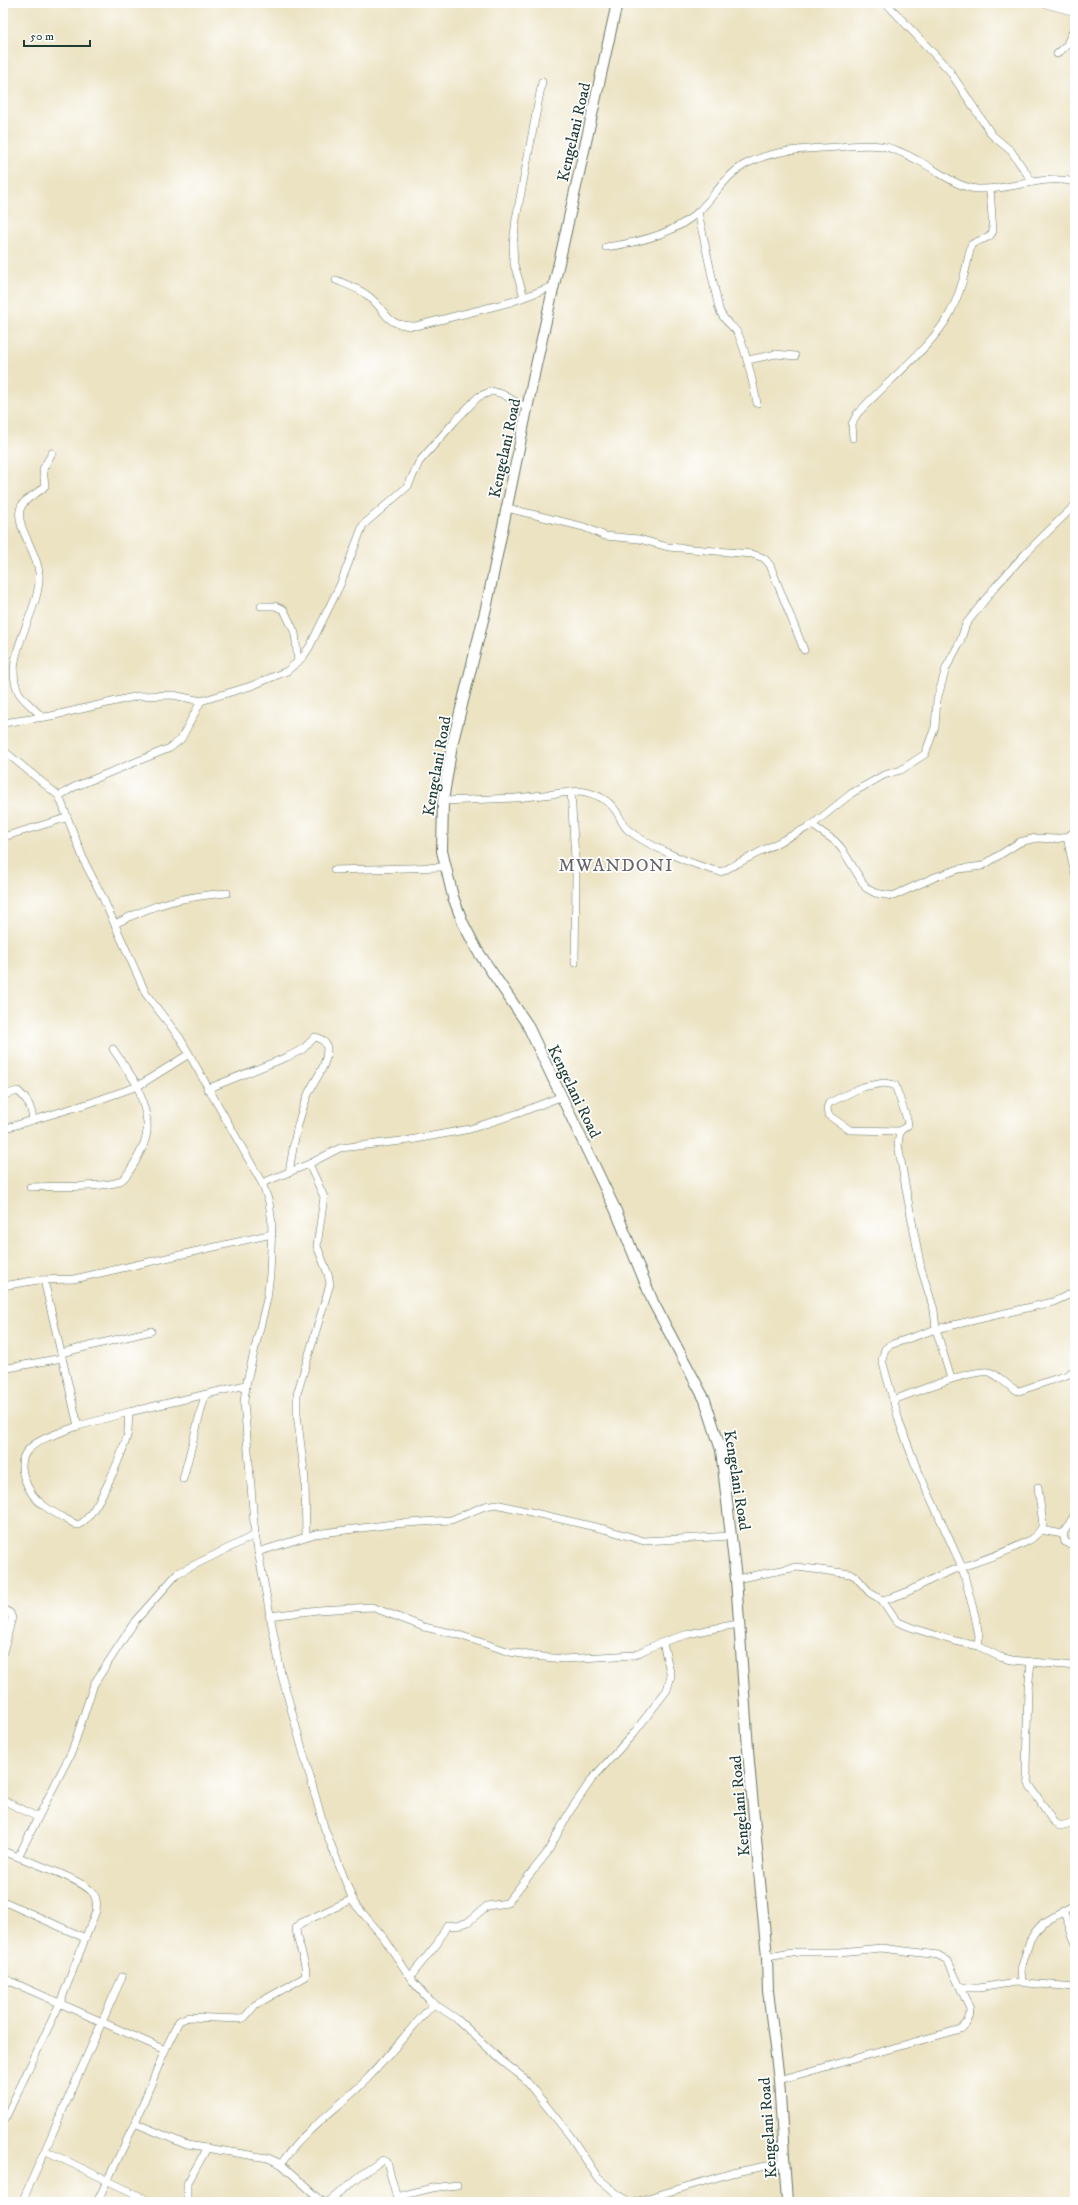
<svg xmlns="http://www.w3.org/2000/svg" width="1078" height="2205" font-family="'IM FELL DW Pica',serif">
	<rect width="100%" height="100%" fill="#fff"/>
	<filter id="ink" filterUnits="userSpaceOnUse"><feTurbulence type="fractalNoise" baseFrequency=".025" numOctaves="2"/><feDisplacementMap in="SourceGraphic" scale="8" xChannelSelector="R" yChannelSelector="G"/><feConvolveMatrix kernelMatrix="1 2 1 2 8 2 1 2 1" color-interpolation-filters="sRGB"/></filter>
	<filter id="wash" filterUnits="userSpaceOnUse"><feTurbulence type="fractalNoise" baseFrequency=".012" numOctaves="4" result="noise"/><feDisplacementMap in="SourceGraphic" scale="16" xChannelSelector="R" yChannelSelector="G"/><feGaussianBlur stdDeviation="0.9" result="paint"/><feColorMatrix in="noise" values="0 0 0 0 0 0 0 0 0 0 0 0 0 0 0 0 0 1.4 0 .05"/><feComposite in="paint" operator="in"/></filter>
	<g filter="url(#wash)">
		<rect width="100%" height="100%" fill="#ece3c3"/>
	</g>
	<g filter="url(#ink)">
		<g fill="none" stroke-linecap="round" stroke-linejoin="round">
			<g stroke="#677766" stroke-width="8">
				<g id="street">
					<path d="M 886,3 L 949,70 L 992,135 L 1011,151 L 1032,181"/>
					<path d="M 1042,3 L 1075,12"/>
					<path d="M 1057,54 L 1066,46 L 1075,27"/>
					<path d="M 698,212 L 719,309 C 724,324 735,325 739,336 C 748,357 752,380 757,403"/>
					<path d="M 606,247 C 637,243 674,234 698,212 C 715,196 728,171 750,162 C 778,149 807,149 838,147 C 852,146 867,144 881,146 C 893,148 906,154 917,160 C 936,169 955,187 977,189 C 1011,191 1040,174 1075,182"/>
					<path d="M 336,280 C 345,284 358,288 367,295 C 389,311 382,326 416,326 L 511,302 L 554,286"/>
					<path d="M 524,297 L 514,264 L 513,245 L 516,219 L 542,82"/>
					<path d="M 748,360 L 776,354 L 795,356"/>
					<path d="M 853,438 L 852,424 L 857,414 C 884,384 930,349 949,315 C 961,293 966,269 971,245 C 978,239 990,240 993,231 L 990,189"/>
					<path d="M 507,508 L 584,527 L 605,536 L 639,539 L 668,547 L 752,554 L 764,558 L 770,565 L 804,650"/>
					<path d="M 261,606 L 275,606 L 284,610 L 295,633 L 298,662"/>
					<path d="M 42,717 C 35,709 25,702 19,693 C 0,657 42,611 39,573 C 38,553 16,528 20,510 C 22,499 38,494 45,486 L 43,469 L 52,453"/>
					<path d="M 3,723 L 51,716 L 138,696 L 173,695 L 201,701 L 251,686 L 287,671 L 303,657 L 310,646 L 340,585 L 363,525 L 408,486 L 419,462 L 455,421 L 478,397 L 492,391 L 502,394 L 527,408"/>
					<path d="M 3,750 L 59,796 L 85,863 L 102,896 L 146,994 L 180,1038 L 262,1183 L 269,1202 L 272,1223 L 270,1274 L 267,1299 L 246,1385 L 244,1402 L 255,1535 L 281,1673 L 324,1827 L 354,1903 L 384,1938 L 414,1983 L 430,2001 L 457,2019 L 502,2061 L 524,2078 L 571,2137 L 598,2178 L 627,2202"/>
					<path d="M 571,792 L 576,875 L 575,963"/>
					<path d="M 59,796 L 74,787 L 170,748 L 181,739 L 201,701"/>
					<path d="M 443,801 L 516,798 L 580,791 C 594,793 607,798 616,811 C 620,817 622,824 627,829 C 647,846 695,866 721,872 L 812,825 L 852,793 L 884,775 L 901,770 L 925,754 L 935,727 L 937,700 L 946,668 L 960,642 L 966,624 L 995,587 L 1025,554 L 1075,505"/>
					<path d="M 812,825 L 835,841 L 842,849 L 866,888 L 875,893 L 893,896 L 935,877 L 959,869 L 982,866 L 1020,842 L 1036,838 L 1055,839 L 1067,837 L 1075,831"/>
					<path d="M 3,837 L 66,818"/>
					<path d="M 1067,837 L 1075,875"/>
					<path d="M 334,870 L 444,867"/>
					<path d="M 115,924 C 156,903 181,897 227,893"/>
					<path d="M 884,1083 L 895,1085 L 907,1119 L 908,1125 L 900,1131 L 850,1130 L 828,1115 L 827,1108 L 829,1103 L 862,1087 Z"/>
					<path d="M 207,1089 L 287,1057 L 303,1049 L 315,1037 C 321,1038 327,1043 327,1049 C 327,1068 313,1081 307,1097 C 297,1122 293,1147 289,1173"/>
					<path d="M 3,1095 L 18,1091 C 28,1100 31,1106 33,1120"/>
					<path d="M 3,1129 L 90,1103 L 138,1086 L 113,1049"/>
					<path d="M 900,1131 L 898,1144 L 907,1195 L 921,1268 L 934,1310 L 936,1329 L 1053,1302 L 1075,1292"/>
					<path d="M 262,1183 L 309,1164 L 340,1148 L 410,1140 L 470,1129 L 519,1113 L 560,1097"/>
					<path d="M 30,1187 C 49,1186 104,1188 118,1182 C 126,1179 130,1170 134,1164 C 154,1130 148,1122 138,1086 L 189,1054"/>
					<path d="M 44,1280 L 78,1426 L 129,1412 L 246,1385"/>
					<path d="M 3,1286 L 38,1280 L 74,1279 L 272,1234"/>
					<path d="M 61,1353 L 151,1331"/>
					<path d="M 3,1369 L 62,1358"/>
					<path d="M 951,1379 L 936,1329 L 890,1345 L 885,1349 L 882,1360 L 900,1424 L 915,1464 L 962,1567 L 975,1616 L 979,1637 L 978,1646"/>
					<path d="M 894,1400 C 912,1393 971,1369 988,1372 C 1000,1374 1007,1388 1019,1391 L 1067,1375 L 1075,1370"/>
					<path d="M 78,1426 C 63,1432 41,1437 29,1449 C 13,1464 28,1494 43,1505 C 53,1513 66,1519 77,1525 C 94,1522 123,1453 127,1436 C 129,1428 128,1420 129,1412"/>
					<path d="M 183,1479 L 205,1395"/>
					<path d="M 1075,1514 L 1063,1534 L 1065,1542 L 1075,1546"/>
					<path d="M 1041,1530 L 1063,1534"/>
					<path d="M 306,1536 L 305,1479 L 297,1414 L 297,1394 L 330,1284 L 328,1274 L 317,1246 L 324,1197 L 309,1164"/>
					<path d="M 258,1552 L 315,1534 L 393,1524 L 451,1520 L 485,1506 L 496,1504 L 608,1530 L 644,1541 L 731,1536"/>
					<path d="M 736,1579 L 797,1567 L 851,1574 L 856,1577 L 870,1593 L 882,1600 C 905,1596 922,1583 943,1574 C 970,1563 1000,1556 1026,1542 C 1033,1539 1040,1532 1043,1525 L 1038,1487"/>
					<path d="M 882,1600 L 896,1621 L 910,1627 L 951,1640 L 978,1646 L 1000,1657 L 1012,1660 L 1075,1666"/>
					<path d="M 3,1608 L 10,1613 L 12,1618 L 3,1652"/>
					<path d="M 269,1616 L 318,1610 L 372,1607 L 424,1627 L 456,1634 L 510,1652 L 534,1656 L 563,1659 L 635,1655 C 666,1637 704,1630 738,1624"/>
					<path d="M 1031,1662 L 1028,1689 L 1026,1770 L 1029,1784 L 1054,1823 L 1060,1826 L 1075,1822"/>
					<path d="M 3,1800 L 37,1817"/>
					<path d="M 3,1851 C 22,1859 79,1878 91,1891 C 97,1896 97,1903 96,1911 L 60,2003 L 3,2123"/>
					<path d="M 18,1857 L 72,1751 L 94,1684 L 135,1621 L 178,1573 L 255,1535"/>
					<path d="M 3,1901 L 85,1938"/>
					<path d="M 1063,1911 L 1075,1942"/>
					<path d="M 767,1957 L 799,1952 L 840,1952 L 881,1948 L 938,1955 L 948,1961 L 970,2009 C 970,2018 968,2023 961,2029 L 779,2080"/>
					<path d="M 410,1977 L 437,1944 L 447,1925 L 457,1926 L 468,1922 L 487,1906 L 507,1903 L 547,1853 L 570,1811 L 592,1779 L 633,1734 L 667,1690 L 671,1676 L 663,1643"/>
					<path d="M 3,1978 L 165,2050"/>
					<path d="M 1022,1982 L 1021,1969 L 1030,1940 L 1035,1932 L 1043,1923 L 1075,1905"/>
					<path d="M 962,1988 L 979,1988 L 1015,1982 L 1075,1987"/>
					<path d="M 135,2123 L 187,2145 L 268,2158 L 281,2164 L 323,2202"/>
					<path d="M 46,2151 L 152,2202"/>
					<path d="M 281,2164 C 303,2130 339,2108 367,2079 C 390,2055 410,2028 434,2004"/>
					<path d="M 396,2197 L 432,2188 L 457,2185"/>
					<path d="M 22,2202 L 122,1977"/>
					<path d="M 97,2202 L 135,2123 L 165,2050 L 179,2021 L 188,2017 L 241,2019 L 245,2017 L 255,2005 L 305,1977 C 309,1967 296,1942 296,1928 L 301,1923 L 353,1899"/>
					<path d="M 187,2202 L 187,2184 L 207,2148"/>
					<path d="M 328,2202 L 365,2172 L 383,2160 L 387,2162 L 398,2202"/>
					<path d="M 635,2202 L 732,2173 L 785,2162"/>
				</g>
			</g>
			<g stroke="#677766" stroke-width="12">
				<path id="secondary" d="M 617,3 L 535,370 L 487,604 L 452,745 L 443,801 L 442,851 L 453,897 L 463,923 L 477,950 L 527,1024 L 616,1211 L 653,1302 L 705,1400 L 721,1450 L 736,1579 L 749,1763 L 767,1957 L 768,1991 L 779,2080 L 787,2202"/>
			</g>
			<use href="#street" stroke="#fff" stroke-width="7"/>
			<use href="#secondary" stroke="#fff" stroke-width="10"/>
		</g>
	</g>
	<g text-anchor="middle" stroke-width="3.5" stroke-linejoin="round" paint-order="stroke">
		<g font-size="16" fill="#1f3d34" stroke="#fff">
			<text transform="translate(573 132) rotate(-77)" y="6">Kengelani Road</text>
			<text transform="translate(504 448) rotate(-78)" y="6">Kengelani Road</text>
			<text transform="translate(436 766) rotate(-80)" y="6">Kengelani Road</text>
			<text transform="translate(575 1091) rotate(64)" y="6">Kengelani Road</text>
			<text transform="translate(738 1480) rotate(81)" y="6">Kengelani Road</text>
			<text transform="translate(739 1806) rotate(-95)" y="6">Kengelani Road</text>
			<text transform="translate(767 2128) rotate(-94)" y="6">Kengelani Road</text>
		</g>
		<g font-size="18" letter-spacing="1" fill="#666468" stroke="#fff">
			<text x="616" y="871">MWANDONI</text>
		</g>
	</g>
	<rect width="1078" height="2205" fill="none" stroke="#fff" stroke-width="16"/>
	<path d="M24 40v6h66v-6" fill="none" stroke="#1f3d34" stroke-width="2"/>
	<text x="30" y="40" font-size="12" fill="#1f3d34" stroke="#ffffff" stroke-width="3" paint-order="stroke">50 m</text>
</svg>
